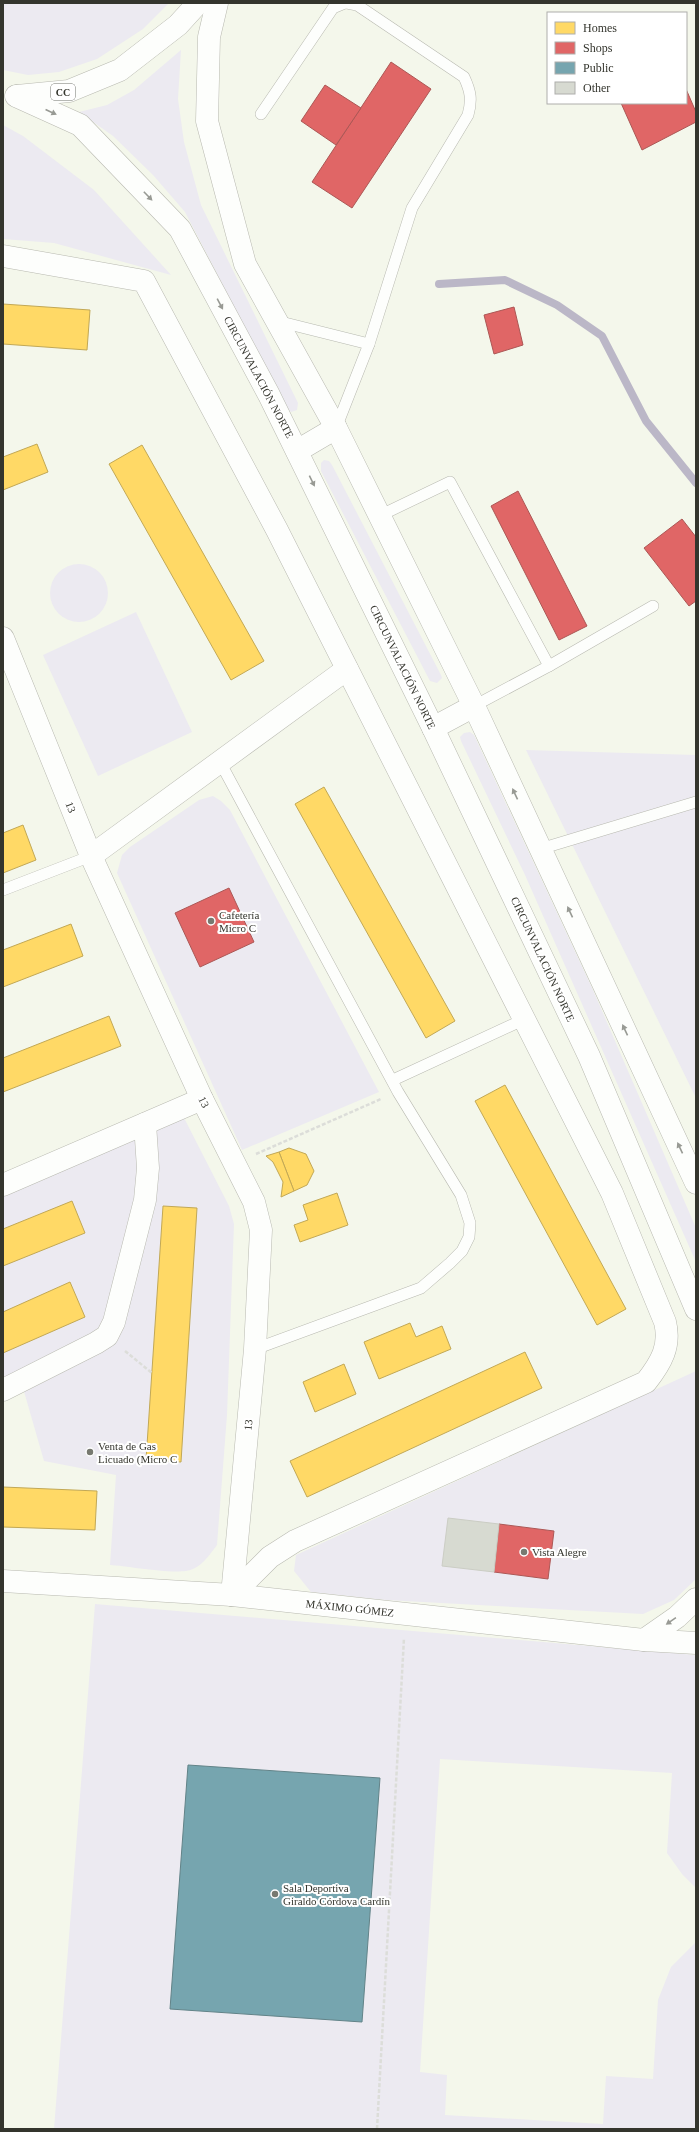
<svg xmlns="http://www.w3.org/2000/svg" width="699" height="2132" font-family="Georgia,serif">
	<rect width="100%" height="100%" fill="#f4f7eb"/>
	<g fill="#eceaf1">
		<path d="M 3,3 L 169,3 L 143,29 L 97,59 L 59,72 L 28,75 L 3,70 Z"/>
		<path d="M 181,50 L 178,99 L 184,142 L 201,205 L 298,403 L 297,410 L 291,412 L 286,407 L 185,212 L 153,175 L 113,136 L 79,112 L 107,105 L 134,90 Z"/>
		<path d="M 3,125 L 23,136 L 94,190 L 171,275 L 54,243 L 3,239 Z"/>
		<path d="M 324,460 L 329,461 L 332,465 L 441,675 L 442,678 L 437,683 L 430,681 L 321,471 L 321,463 Z"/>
		<circle cx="79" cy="593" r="29"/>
		<path d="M 136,612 L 192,732 L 98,776 L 43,655 Z"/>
		<path d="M 470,732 L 474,735 L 593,990 L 696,1228 L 696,1262 L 525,875 L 461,741 L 460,737 L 464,733 Z"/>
		<path d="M 526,750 L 696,755 L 696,1098 Z"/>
		<path d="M 213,796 L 221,801 L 230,810 L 379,1092 L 242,1150 L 117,873 L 122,855 L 130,847 L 199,800 Z"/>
		<path d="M 180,1110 L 229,1206 L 234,1224 L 227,1415 L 217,1545 C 210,1554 204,1564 193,1569 C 179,1576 128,1566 110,1565 L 116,1475 L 44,1461 L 21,1381 L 3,1390 L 3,1185 Z"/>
		<path d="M 696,1371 L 696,1579 L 674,1600 L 643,1614 L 386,1600 L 311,1592 L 294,1571 L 296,1555 Z"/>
		<path d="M 95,1604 L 696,1655 L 696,1888 L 682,1874 L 667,1853 L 672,1773 L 440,1759 L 420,2072 L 447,2075 L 445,2115 L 603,2124 L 606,2076 L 653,2079 L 658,2000 L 671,1967 L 696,1942 L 696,2129 L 54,2129 Z"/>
	</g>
	<g fill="#ffd966" stroke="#c2a855">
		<path d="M 3,304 L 90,310 L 87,350 L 3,344 Z"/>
		<path d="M 37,444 L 48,472 L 3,490 L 3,457 Z"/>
		<path d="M 142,445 L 264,661 L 231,680 L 109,464 Z"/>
		<path d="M 324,787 L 455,1021 L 426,1038 L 295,804 Z"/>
		<path d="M 23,825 L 36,860 L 3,873 L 3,833 Z"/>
		<path d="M 71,924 L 83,956 L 3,987 L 3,950 Z"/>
		<path d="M 109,1016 L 121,1046 L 3,1092 L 3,1058 Z"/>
		<path d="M 505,1085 L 626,1309 L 597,1325 L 475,1101 Z"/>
		<path d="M 289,1148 L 306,1154 L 314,1171 L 307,1185 L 294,1191 L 279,1152 Z"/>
		<path d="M 279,1152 L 294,1191 L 281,1197 L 283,1182 L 273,1162 L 266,1156 Z"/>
		<path d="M 337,1193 L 348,1225 L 300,1242 L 294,1225 L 308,1220 L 303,1205 Z"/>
		<path d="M 72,1201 L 85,1233 L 3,1266 L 3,1229 Z"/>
		<path d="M 163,1206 L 197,1208 L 181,1462 L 146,1460 Z"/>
		<path d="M 70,1282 L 85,1317 L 3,1353 L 3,1312 Z"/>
		<path d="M 410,1323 L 416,1337 L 442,1326 L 451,1349 L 379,1379 L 364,1342 Z"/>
		<path d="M 525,1352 L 542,1388 L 307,1497 L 290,1461 Z"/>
		<path d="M 344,1364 L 356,1394 L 315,1412 L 303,1382 Z"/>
		<path d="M 3,1487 L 97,1491 L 95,1530 L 3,1527 Z"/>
	</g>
	<g fill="#e06666" stroke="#ac5755">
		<path d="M 391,62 L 431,89 L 352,208 L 312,182 Z"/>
		<path d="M 325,85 L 361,108 L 336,145 L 301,121 Z"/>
		<path d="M 686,89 L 696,112 L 696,122 L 642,150 L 621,103 L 686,103 Z"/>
		<path d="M 514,307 L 523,345 L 494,354 L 484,315 Z"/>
		<path d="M 518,491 L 587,626 L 559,640 L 491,506 Z"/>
		<path d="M 682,519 L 696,537 L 696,601 L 689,606 L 644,548 Z"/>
		<path d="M 229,888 L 254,942 L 200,967 L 175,913 Z"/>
		<path d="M 499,1524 L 554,1531 L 548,1579 L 494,1572 Z"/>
	</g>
	<path fill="#76a5af" stroke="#628388" d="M 188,1765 L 380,1778 L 362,2022 L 170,2009 Z"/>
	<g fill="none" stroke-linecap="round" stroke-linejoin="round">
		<path stroke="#bbb7c7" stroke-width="8" d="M 439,284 L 505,280 L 557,305 L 602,336 L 646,421 L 696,483"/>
	</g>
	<path fill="#d7dad1" stroke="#cbcdc4" d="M 448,1518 L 499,1524 L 494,1572 L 442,1566 Z"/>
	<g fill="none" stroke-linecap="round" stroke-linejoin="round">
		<g stroke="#b8b9b0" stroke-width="12">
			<g id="service">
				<path d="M 261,114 L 333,8 L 345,3"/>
				<path d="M 277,321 L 369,344"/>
				<path d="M 336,428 L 369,344 L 412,208 L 468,115 C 472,100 471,92 464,77 L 357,5 L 347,3"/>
				<path d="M 379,516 L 450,482 L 549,666"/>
				<path d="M 474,706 L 549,666 L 653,606"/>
				<path d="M 220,762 L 398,1092 L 461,1195 L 470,1223 L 469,1237 L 462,1251 L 450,1263 L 421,1288 L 255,1349"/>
				<path d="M 540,849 L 696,802"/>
				<path d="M 3,890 L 91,856"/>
				<path d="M 393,1080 L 525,1019"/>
			</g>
		</g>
		<g stroke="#b8b9b0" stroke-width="23">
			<g id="minor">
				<path d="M 3,256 L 144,281 L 277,530 L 612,1193 L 665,1322 C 671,1346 661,1363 646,1382 L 295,1541 L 270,1557 L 232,1595"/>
				<path d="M 3,638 L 91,856 L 202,1099 L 254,1202 L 261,1230 L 255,1349 L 232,1595"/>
				<path d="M 91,856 L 347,669"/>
				<path d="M 3,1185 L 202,1099"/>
				<path d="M 3,1390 L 96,1343 L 107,1336 L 114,1322 L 145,1200 L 148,1168 L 145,1124"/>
			</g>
		</g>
		<g stroke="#b8b9b0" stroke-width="23">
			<path id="secondary" d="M 3,1581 L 232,1595 L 644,1640 L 696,1643"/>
		</g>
		<g stroke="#b8b9b0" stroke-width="23">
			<g id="trunk">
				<path d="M 217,3 L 209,37 L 207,121 L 245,264 L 336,428 L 474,706 L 696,1183"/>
				<path d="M 16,96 L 80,125 L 180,229 L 269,395 L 433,728 L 589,1056 L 696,1309"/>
				<path d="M 17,96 L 69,91 L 120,70 L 178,25 L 198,3"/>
				<path d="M 297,451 L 336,428"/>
				<path d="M 433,728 L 474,706"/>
				<path d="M 644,1640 L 677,1617 L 696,1599"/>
			</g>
		</g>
		<g stroke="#dcddd9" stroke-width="2.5" stroke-dasharray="4 2" stroke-linecap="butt">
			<path d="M 256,1154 L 381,1099"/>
			<path d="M 125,1351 L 152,1373"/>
			<path d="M 377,2129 L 404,1638"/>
		</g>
		<use href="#service" stroke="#fdfefc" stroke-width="11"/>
		<use href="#minor" stroke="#fdfefc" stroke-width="22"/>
		<use href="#secondary" stroke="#fdfefc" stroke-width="22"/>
		<use href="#trunk" stroke="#fdfefc" stroke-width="22"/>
	</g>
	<defs><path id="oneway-solid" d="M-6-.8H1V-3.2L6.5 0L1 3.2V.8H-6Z"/></defs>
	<g fill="#989a94">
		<use href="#oneway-solid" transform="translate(51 112) rotate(25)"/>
		<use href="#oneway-solid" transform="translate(148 196) rotate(46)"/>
		<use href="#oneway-solid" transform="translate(220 304) rotate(62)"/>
		<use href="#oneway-solid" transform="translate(312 481) rotate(64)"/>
		<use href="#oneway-solid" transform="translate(515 794) rotate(-115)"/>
		<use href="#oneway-solid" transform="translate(570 912) rotate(-115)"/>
		<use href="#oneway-solid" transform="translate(625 1030) rotate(-115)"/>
		<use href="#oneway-solid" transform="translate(680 1148) rotate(-115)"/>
		<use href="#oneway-solid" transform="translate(671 1621) rotate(145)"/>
	</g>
	<g fill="#777970" stroke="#fff" stroke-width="1.5">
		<circle cx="211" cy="921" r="4"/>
		<circle cx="90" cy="1452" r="4"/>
		<circle cx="524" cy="1552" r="4"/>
		<circle cx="275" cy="1894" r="4"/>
	</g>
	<g text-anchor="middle" stroke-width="4" stroke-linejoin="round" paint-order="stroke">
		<rect fill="#fff" stroke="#71726c" stroke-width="1" x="51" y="84" width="24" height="16" rx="3"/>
		<g font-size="10" font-weight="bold" fill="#34352d">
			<text x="63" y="96">CC</text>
		</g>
		<g font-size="11" fill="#34352d" stroke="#fff">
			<text transform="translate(259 377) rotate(62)" y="4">CIRCUNVALACIÓN NORTE</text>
			<text transform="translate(403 667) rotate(64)" y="4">CIRCUNVALACIÓN NORTE</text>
			<text transform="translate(71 807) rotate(68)" y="4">13</text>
			<text transform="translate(543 959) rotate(65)" y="4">CIRCUNVALACIÓN NORTE</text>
			<text transform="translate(204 1102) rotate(64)" y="4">13</text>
			<text transform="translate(248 1425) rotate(-85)" y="4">13</text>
			<text transform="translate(350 1608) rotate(6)" y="4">MÁXIMO GÓMEZ</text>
		</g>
		<g font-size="11" fill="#34352d" stroke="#fff" text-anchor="start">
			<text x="219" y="919">Cafetería<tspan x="219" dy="13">Micro C</tspan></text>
			<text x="98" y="1450">Venta de Gas<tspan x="98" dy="13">Licuado (Micro C</tspan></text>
			<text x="532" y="1556">Vista Alegre</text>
			<text x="283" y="1892">Sala Deportiva<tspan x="283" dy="13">Giraldo Córdova Cardín</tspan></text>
		</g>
	</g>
	<rect width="699" height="2132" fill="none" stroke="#34352d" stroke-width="8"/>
	<rect x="547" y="12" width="140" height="92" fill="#ffffff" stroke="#aeaeab"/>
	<rect x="555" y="22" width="20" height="12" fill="#ffd966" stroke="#aeaeab"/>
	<text x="583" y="32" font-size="12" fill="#34352d">Homes</text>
	<rect x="555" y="42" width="20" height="12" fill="#e06666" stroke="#aeaeab"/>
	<text x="583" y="52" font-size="12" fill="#34352d">Shops</text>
	<rect x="555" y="62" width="20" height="12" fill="#76a5af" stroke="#aeaeab"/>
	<text x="583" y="72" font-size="12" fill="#34352d">Public</text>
	<rect x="555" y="82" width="20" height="12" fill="#d7dad1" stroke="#aeaeab"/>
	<text x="583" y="92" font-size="12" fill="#34352d">Other</text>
</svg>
